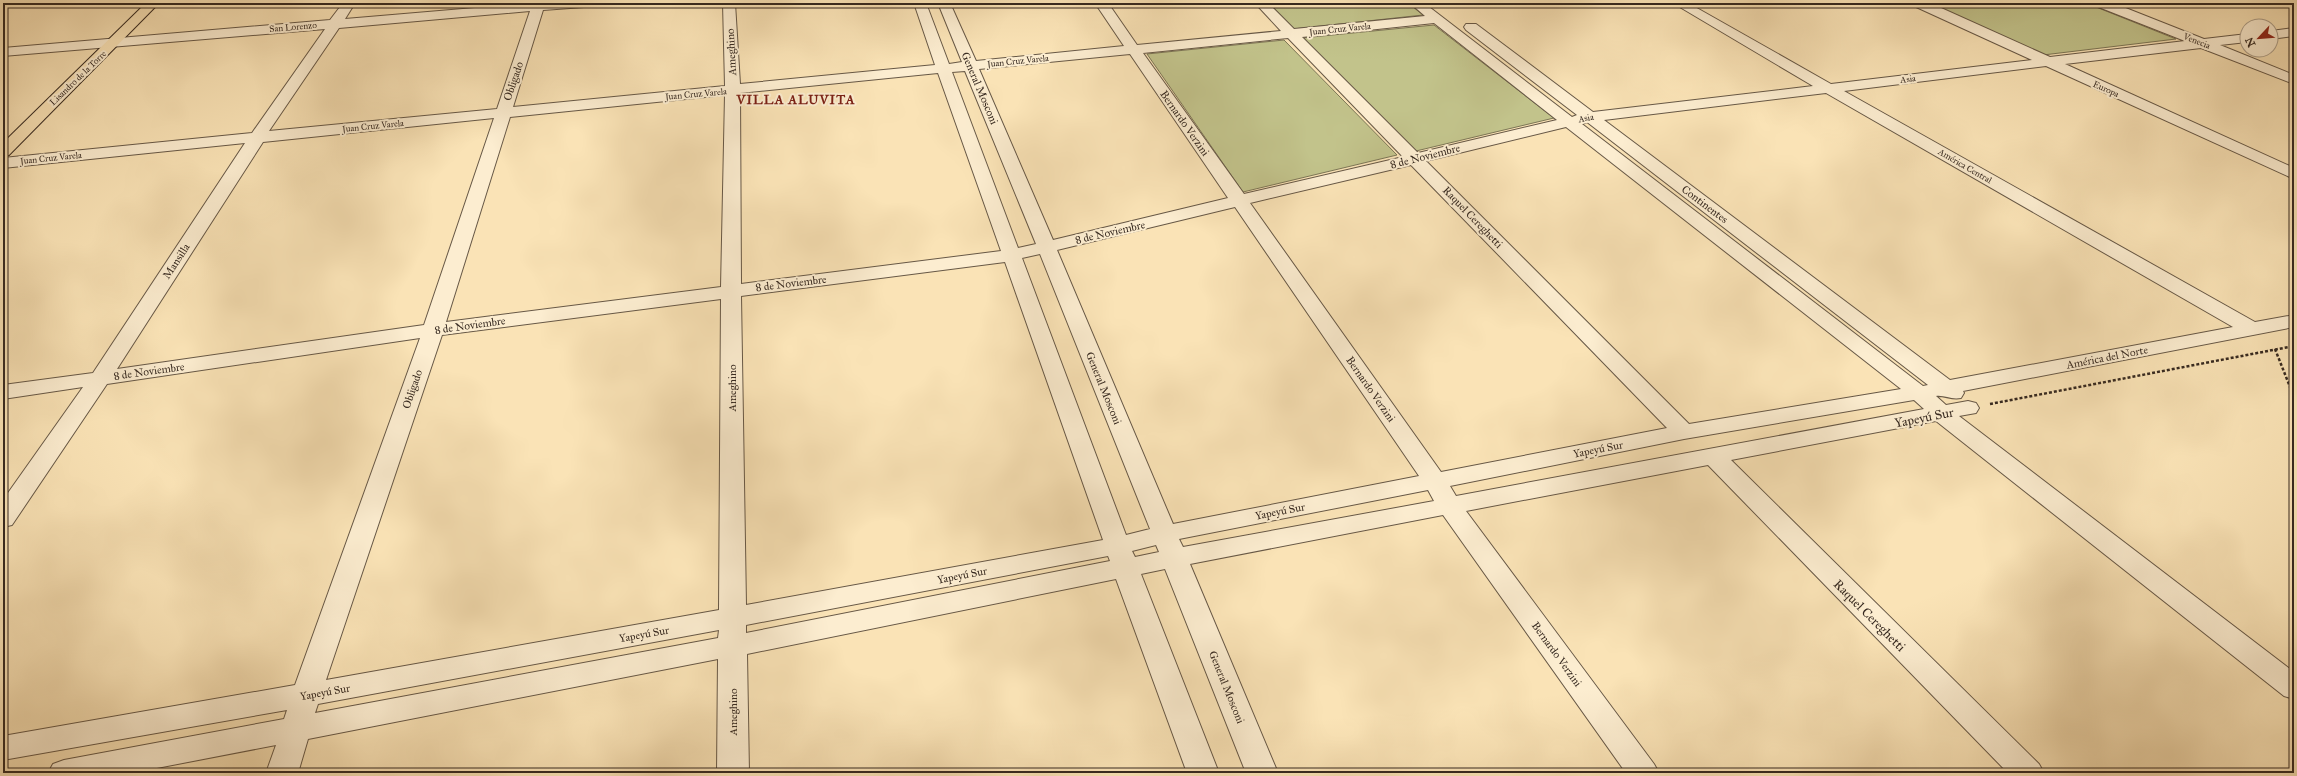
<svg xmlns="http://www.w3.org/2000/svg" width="2297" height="776" font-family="'IM FELL Great Primer',serif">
	<rect width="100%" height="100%" fill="#fae3b6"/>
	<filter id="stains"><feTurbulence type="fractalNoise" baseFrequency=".005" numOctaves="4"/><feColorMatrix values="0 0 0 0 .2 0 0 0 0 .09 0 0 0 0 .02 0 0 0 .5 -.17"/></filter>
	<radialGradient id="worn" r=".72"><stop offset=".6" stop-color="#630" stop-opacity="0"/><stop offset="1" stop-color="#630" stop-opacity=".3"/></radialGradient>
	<g fill="#c2c38b" stroke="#7c7656">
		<path d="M 1269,3 L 1408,3 L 1423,15 L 1293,29 Z"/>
		<path d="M 1928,3 L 2086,3 L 2176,39 L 2043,55 Z"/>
		<path d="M 1434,25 L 1554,118 L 1416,151 L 1302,38 Z"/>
		<path d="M 1284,40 L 1397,155 L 1243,192 L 1147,54 Z"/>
	</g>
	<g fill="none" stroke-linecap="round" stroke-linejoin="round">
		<g stroke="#675846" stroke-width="2">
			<g id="minor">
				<path d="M 343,3 L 355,3 L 345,19 L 533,3 L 590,3 L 584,7 L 543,10 L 513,107 L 725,86 L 723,3 L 735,3 L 740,84 L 935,65 L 914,3 L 926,3 L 949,64 L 962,62 L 938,3 L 950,3 L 976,61 L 1124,46 L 1095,3 L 1108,3 L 1137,45 L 1281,31 L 1255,3 L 1268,3 L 1294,29 L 1425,16 L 1410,3 L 1424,3 L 1572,117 L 1577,115 L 1466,30 L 1464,27 L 1466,24 L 1476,24 L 1593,112 L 1813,86 L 1673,3 L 1688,3 L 1831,84 L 2032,60 L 1914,6 L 1913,3 L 1930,3 L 2050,57 L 2185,41 L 2096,6 L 2095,3 L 2113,3 L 2204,39 L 2247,34 L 2247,42 L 2220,45 L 2294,75 L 2294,84 L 2201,48 L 2065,64 L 2294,168 L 2294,179 L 2046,66 L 1844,91 L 2255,322 L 2294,315 L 2294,327 L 1963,391 L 1964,393 L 1961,398 C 1951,400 1945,395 1936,396 L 1946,405 L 1968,401 L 1976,403 L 1979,408 L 1976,413 L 1959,416 L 2294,672 L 2294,699 L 2284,696 L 1936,421 L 1731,460 L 2039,764 L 2044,773 L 2008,773 L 1708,465 L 1466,511 L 1654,764 L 1659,773 L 1626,773 L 1443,515 L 1190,564 L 1278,773 L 1246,773 L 1165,569 L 1141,574 L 1219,773 L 1187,773 L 1116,579 L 747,654 L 749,773 L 717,773 L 718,659 L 308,739 L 298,773 L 266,773 L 276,745 L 131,773 L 48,773 L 53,764 L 64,760 L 284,719 L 287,710 L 3,760 L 3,736 L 295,685 L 420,338 L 107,384 L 12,525 L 3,527 L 3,500 L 83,387 L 3,399 L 3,385 L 93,373 L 245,143 L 3,168 L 3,158 L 252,133 L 325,29 L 3,56 L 3,48 L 330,20 ZM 530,11 L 497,109 L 269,131 L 339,28 ZM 1434,23 L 1557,120 L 1418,153 L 1302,37 ZM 1288,38 L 1403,157 L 1244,194 L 1143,53 ZM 1130,54 L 1228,198 L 1053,240 L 979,69 ZM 965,71 L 1036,244 L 1018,248 L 952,72 ZM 938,73 L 1001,251 L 741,284 L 740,93 ZM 1826,93 L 2233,327 L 1950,380 L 1604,120 ZM 725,95 L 721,287 L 446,322 L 510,117 ZM 494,118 L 424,325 L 117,369 L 263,142 ZM 1587,122 L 1928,385 L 1923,386 L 1582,124 ZM 1566,127 L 1901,389 L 1689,424 L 1426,161 ZM 1411,165 L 1667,428 L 1441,472 L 1250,203 ZM 1235,207 L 1419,476 L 1173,524 L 1057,250 ZM 1040,254 L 1150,529 L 1126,535 L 1022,258 ZM 1005,262 L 1103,540 L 746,605 L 741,296 ZM 721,299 L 719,610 L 326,680 L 442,335 ZM 1914,400 L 1924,409 L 1456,496 L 1450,486 L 1684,439 ZM 1428,490 L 1434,501 L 1183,547 L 1179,539 ZM 1156,545 L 1159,552 L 1135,557 L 1132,551 ZM 1108,556 L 1110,561 L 746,633 L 746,625 ZM 719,630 L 718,638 L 315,713 L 318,704 Z"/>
				<path d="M 2283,3 L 2294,3 L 2294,9 Z"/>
				<path d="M 2294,28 L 2294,36 L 2271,39 L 2271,31 Z"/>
			</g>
		</g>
		<g stroke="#362920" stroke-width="2">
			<path id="major" d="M 146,3 L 159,3 L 9,155 L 3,157 L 3,143 Z"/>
		</g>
		<g stroke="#362920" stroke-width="2.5" stroke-dasharray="3 2" stroke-linecap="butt">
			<path d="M 2275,349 L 2294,397"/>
			<path d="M 1990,404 L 2294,346"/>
		</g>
		<use href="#minor" fill="#fcedd0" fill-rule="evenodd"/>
		<use href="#major" fill="#fae3b6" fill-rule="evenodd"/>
	</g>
	<g text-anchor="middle" stroke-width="4" stroke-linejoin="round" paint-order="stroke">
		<g font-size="9" fill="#362920" stroke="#fcedd0">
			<text transform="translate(293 27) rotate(-5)" y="3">San Lorenzo</text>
			<text transform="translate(1340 29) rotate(-6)" y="3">Juan Cruz Varela</text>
			<text transform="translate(2197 41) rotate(22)" y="3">Venecia</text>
			<text transform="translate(1018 61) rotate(-6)" y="3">Juan Cruz Varela</text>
			<text transform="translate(78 78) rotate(-44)" y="3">Lisandro de la Torre</text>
			<text transform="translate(1908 79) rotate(-7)" y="3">Asia</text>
			<text transform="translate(2106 89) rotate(24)" y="3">Europa</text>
			<text transform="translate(696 94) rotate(-5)" y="3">Juan Cruz Varela</text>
			<text transform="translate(1586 118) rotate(-11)" y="3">Asia</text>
			<text transform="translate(373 126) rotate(-6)" y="3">Juan Cruz Varela</text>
			<text transform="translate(51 158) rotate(-6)" y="3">Juan Cruz Varela</text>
			<text transform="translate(1965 166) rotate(30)" y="3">América Central</text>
		</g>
		<g font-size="11" fill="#362920" stroke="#fcedd0">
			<text transform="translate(731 52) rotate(-93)" y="4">Ameghino</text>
			<text transform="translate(513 81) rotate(-71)" y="4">Obligado</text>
			<text transform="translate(980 88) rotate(67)" y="4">General Mosconi</text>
			<text transform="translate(1185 123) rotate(55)" y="4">Bernardo Verzini</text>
			<text transform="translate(1425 156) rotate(-14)" y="4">8 de Noviembre</text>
			<text transform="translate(1705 204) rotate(37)" y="4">Continentes</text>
			<text transform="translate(1473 217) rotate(46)" y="4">Raquel Cereghetti</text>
			<text transform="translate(1110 232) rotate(-13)" y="4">8 de Noviembre</text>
			<text transform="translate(176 261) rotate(-57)" y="4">Mansilla</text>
			<text transform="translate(791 283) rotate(-7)" y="4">8 de Noviembre</text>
			<text transform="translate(470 325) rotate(-8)" y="4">8 de Noviembre</text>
			<text transform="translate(2107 357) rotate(-11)" y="4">América del Norte</text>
			<text transform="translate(149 371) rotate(-8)" y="4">8 de Noviembre</text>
			<text transform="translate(732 388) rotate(-90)" y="4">Ameghino</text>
			<text transform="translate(1104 388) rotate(68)" y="4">General Mosconi</text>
			<text transform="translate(412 389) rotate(-71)" y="4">Obligado</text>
			<text transform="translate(1371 389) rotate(55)" y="4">Bernardo Verzini</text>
			<text transform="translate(1598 449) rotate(-11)" y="4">Yapeyú Sur</text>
			<text transform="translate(1280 511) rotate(-11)" y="4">Yapeyú Sur</text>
			<text transform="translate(962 575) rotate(-11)" y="4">Yapeyú Sur</text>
			<text transform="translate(644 634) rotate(-10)" y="4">Yapeyú Sur</text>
			<text transform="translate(1557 654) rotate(54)" y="4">Bernardo Verzini</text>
			<text transform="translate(1227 687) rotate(68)" y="4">General Mosconi</text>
			<text transform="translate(325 692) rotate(-10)" y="4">Yapeyú Sur</text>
			<text transform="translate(733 712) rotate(-90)" y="4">Ameghino</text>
		</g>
		<g font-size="13" font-weight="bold" letter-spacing="1" fill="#7a1f14" stroke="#fcedd0">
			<text x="796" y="104">VILLA ALUVITA</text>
		</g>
		<g font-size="13" fill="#362920" stroke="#fcedd0">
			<text transform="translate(1924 417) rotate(-11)" y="5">Yapeyú Sur</text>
			<text transform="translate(1870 615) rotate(45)" y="5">Raquel Cereghetti</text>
		</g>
	</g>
	<rect width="2297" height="776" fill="none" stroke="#fae3b6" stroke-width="16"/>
	<rect x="4" y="4" width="2289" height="768" fill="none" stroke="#362920" stroke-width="2"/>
	<rect x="8" y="8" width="2281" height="760" fill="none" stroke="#362920"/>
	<g transform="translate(2259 38) rotate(244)"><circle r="19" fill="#fcedd0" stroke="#ad9f8a"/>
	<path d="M0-3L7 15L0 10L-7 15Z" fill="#8f2418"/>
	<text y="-6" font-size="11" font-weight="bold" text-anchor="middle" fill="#362920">N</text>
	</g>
	<rect width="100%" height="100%" filter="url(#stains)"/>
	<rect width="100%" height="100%" fill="url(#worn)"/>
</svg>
